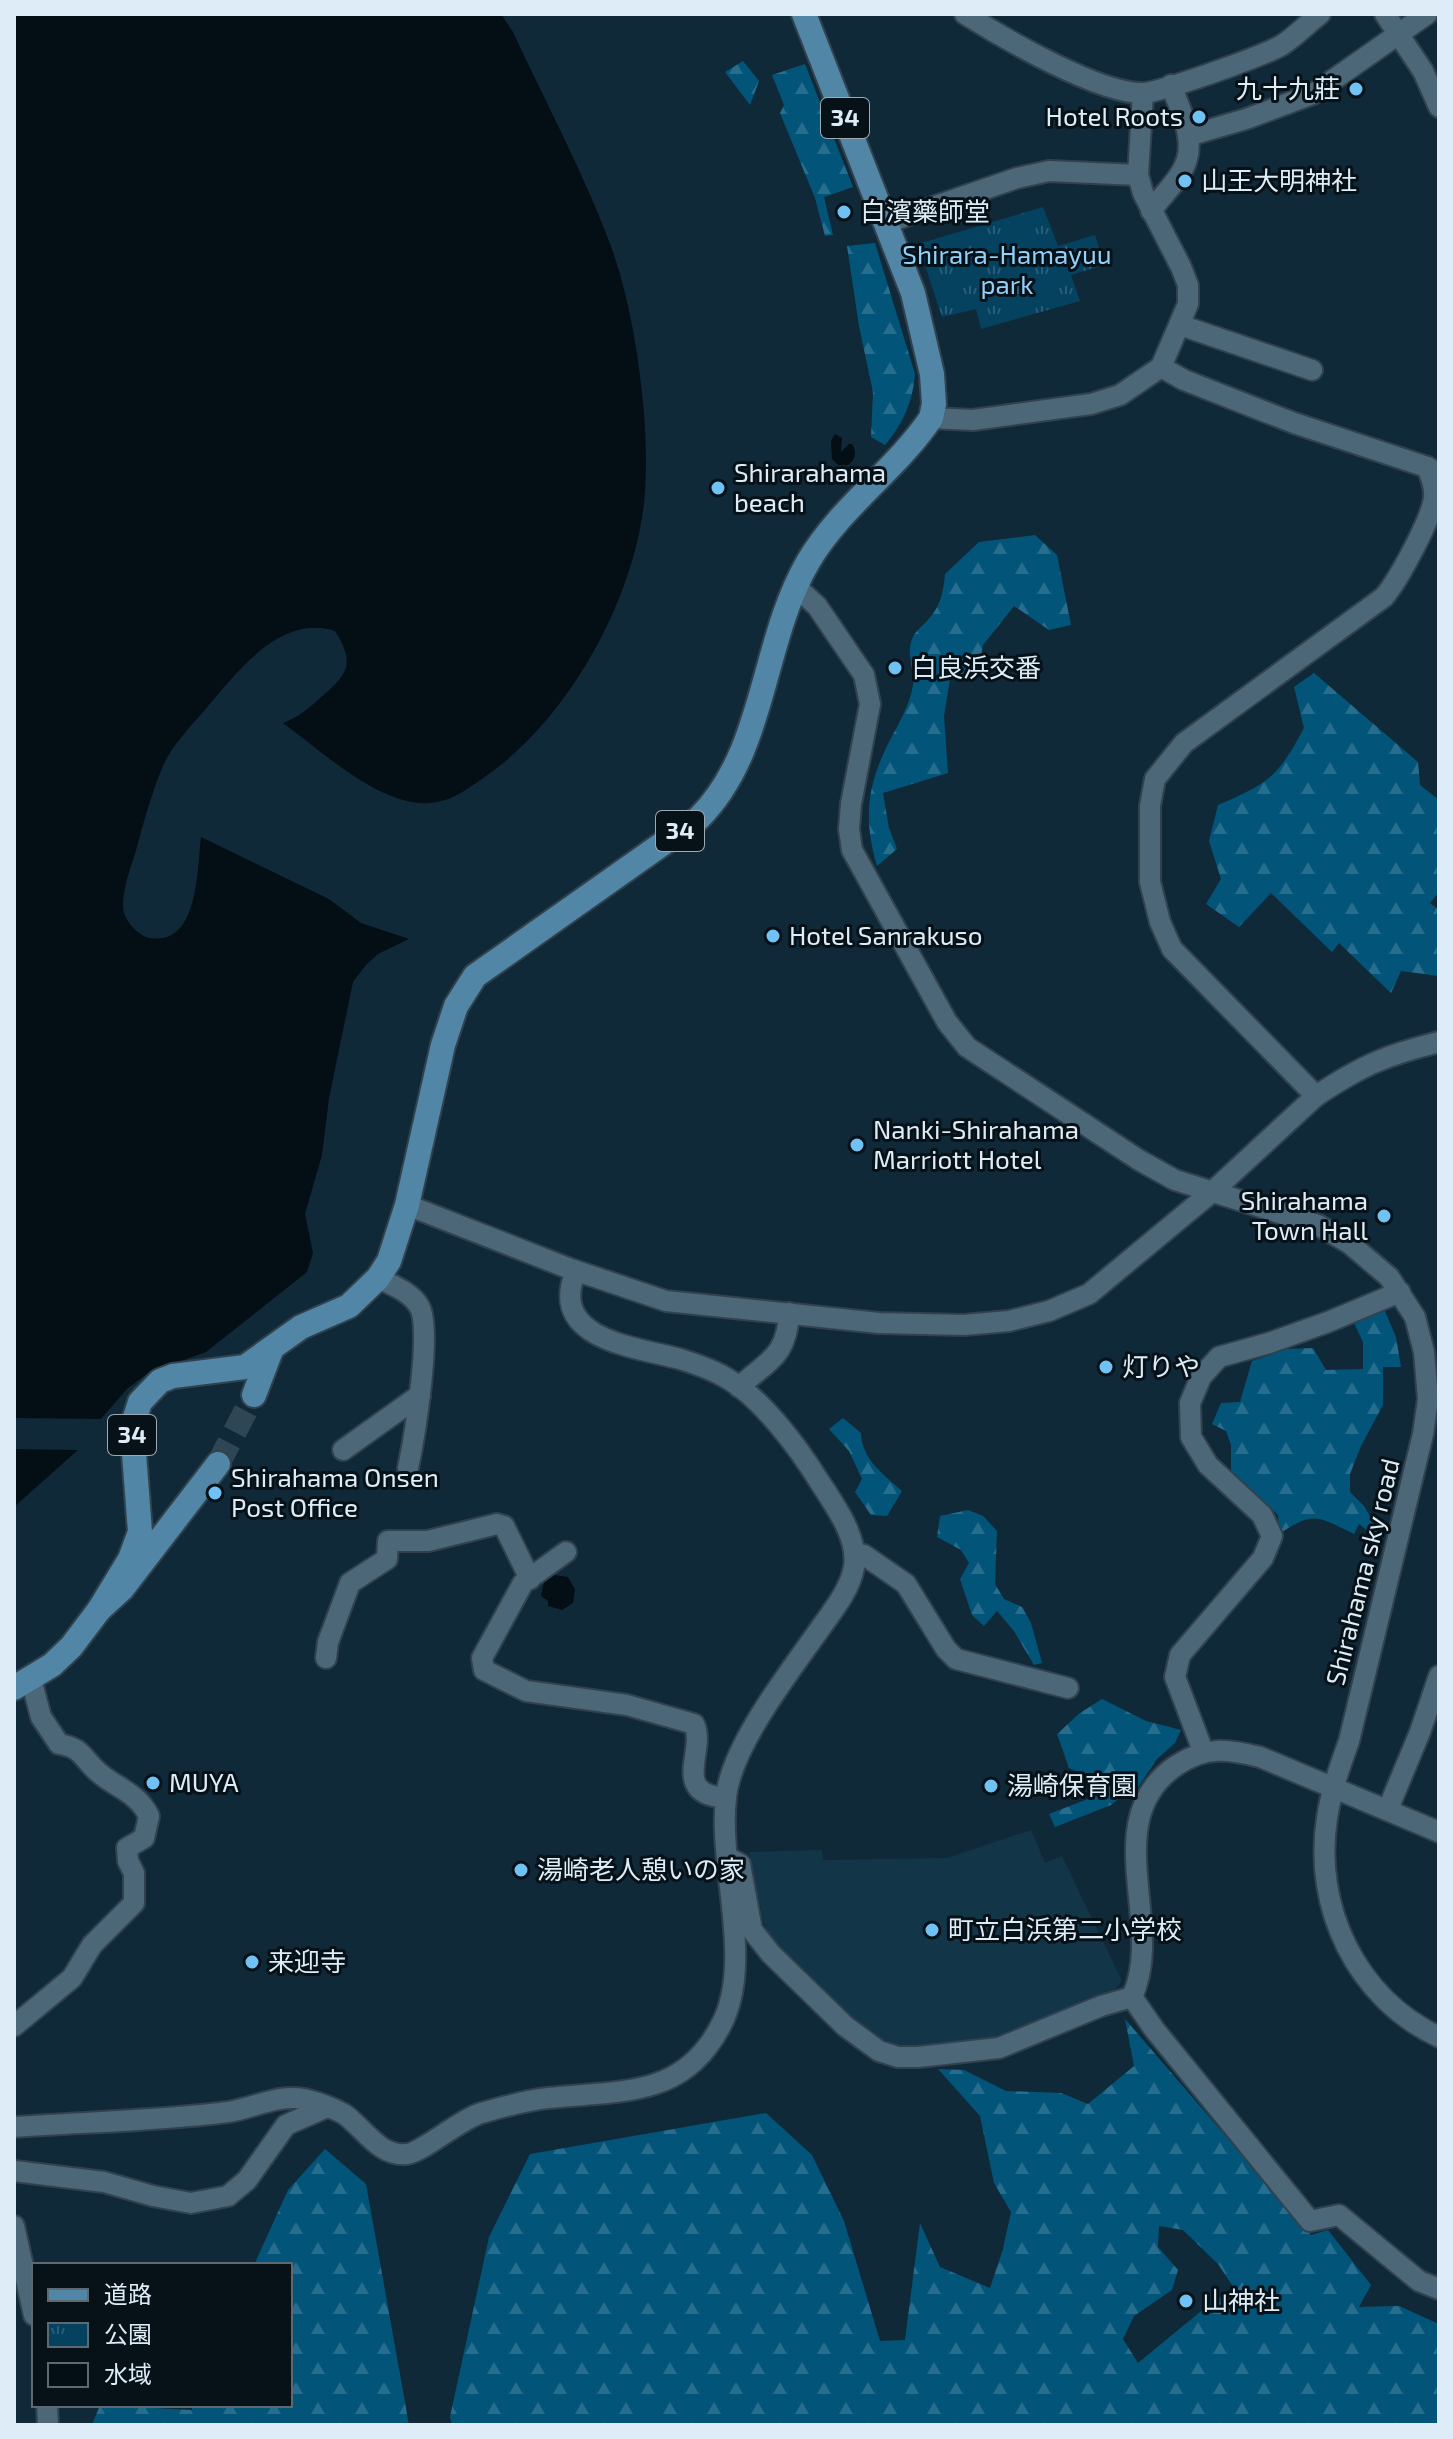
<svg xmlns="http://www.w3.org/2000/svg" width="1453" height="2439" font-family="'Exo 2','Noto Sans JP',sans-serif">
	<defs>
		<pattern id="forest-firs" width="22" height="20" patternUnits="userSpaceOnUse" patternTransform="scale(2)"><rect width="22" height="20" fill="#035479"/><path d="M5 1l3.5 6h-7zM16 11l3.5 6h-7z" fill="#276d8d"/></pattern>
		<pattern id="park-tufts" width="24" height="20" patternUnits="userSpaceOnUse" patternTransform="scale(2)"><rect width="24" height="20" fill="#044260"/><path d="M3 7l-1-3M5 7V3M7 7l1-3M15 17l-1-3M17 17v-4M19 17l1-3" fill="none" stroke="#285d77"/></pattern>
	</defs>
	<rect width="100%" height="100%" fill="#102939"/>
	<path fill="#133548" d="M 1031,1830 L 1045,1863 L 1062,1856 L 1122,1981 L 1110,1995 L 1007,2039 L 921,2052 L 881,2039 L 861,2027 L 771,1941 L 763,1920 L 749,1852 L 822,1850 L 823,1860 L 947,1858 Z"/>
	<g fill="url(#forest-firs)" fill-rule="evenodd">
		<path d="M 743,61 L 759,81 L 750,105 L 725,72 Z"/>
		<path d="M 805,64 L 853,187 L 824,197 L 833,235 L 825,236 L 815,198 L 780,113 L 784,105 L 772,75 Z"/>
		<path d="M 875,243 L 915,374 C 913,401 903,424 885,445 L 871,437 L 873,392 L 859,326 L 847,246 Z"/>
		<path d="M 1035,535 L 1057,555 L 1071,625 L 1049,630 L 1014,606 L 983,645 L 979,669 L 950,679 L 944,716 L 948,773 L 883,793 L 889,828 L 897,849 L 877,866 C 863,818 867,786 889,742 C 898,725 910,705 913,685 C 915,669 905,653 913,637 C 915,632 921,627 925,623 C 940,608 943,595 945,574 L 979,542 Z"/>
		<path d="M 1314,673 L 1418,762 L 1420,785 L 1439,800 L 1439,892 L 1430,903 L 1439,910 L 1439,976 L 1401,971 L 1391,993 L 1339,943 L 1332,952 L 1271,893 L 1239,927 L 1206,904 L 1221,879 L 1209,841 L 1218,805 C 1269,783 1278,777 1304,728 L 1294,687 Z"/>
		<path d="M 1384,1309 L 1396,1337 L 1401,1367 L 1383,1367 L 1383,1405 L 1361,1446 L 1350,1474 L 1350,1492 L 1364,1506 L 1378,1530 L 1376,1537 L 1359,1524 L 1354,1534 C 1317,1516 1314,1511 1279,1534 L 1278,1515 L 1231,1470 L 1231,1445 L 1226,1431 L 1212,1424 L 1221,1403 L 1240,1402 L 1252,1361 L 1287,1349 L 1313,1348 L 1326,1370 L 1363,1369 L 1363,1342 L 1352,1319 Z"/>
		<path d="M 843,1418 L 861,1433 C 862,1460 883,1474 902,1491 L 887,1516 L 871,1515 L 855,1492 L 862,1479 L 849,1451 L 829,1429 Z"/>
		<path d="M 968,1510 L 983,1516 L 997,1531 L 995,1584 L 1004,1599 L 1022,1607 L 1031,1623 L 1042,1663 L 1034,1665 L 1014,1631 L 997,1611 L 984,1626 L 972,1615 L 960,1579 L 969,1563 L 961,1550 L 937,1537 L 940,1516 Z"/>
		<path d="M 1102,1699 L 1146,1721 L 1181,1730 L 1175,1743 L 1156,1760 L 1135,1792 L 1122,1796 L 1111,1805 L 1055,1827 L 1049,1814 L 1093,1797 L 1103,1784 L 1069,1768 L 1057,1734 L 1080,1713 Z"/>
		<path d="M 1125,2019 L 1311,2235 L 1328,2230 L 1371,2285 L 1359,2307 L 1399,2306 L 1439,2324 L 1439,2425 L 452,2425 L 450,2417 L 489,2237 L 530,2154 L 766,2113 L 812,2155 L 844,2221 L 880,2341 L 905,2340 L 920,2223 L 940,2267 L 990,2288 L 1003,2249 L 1011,2212 L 994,2183 L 980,2116 L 938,2069 L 964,2070 L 1006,2091 L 1061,2093 L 1088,2104 L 1134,2066 ZM 1159,2226 L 1183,2230 L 1218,2264 L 1234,2288 L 1200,2312 L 1138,2363 L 1123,2339 L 1134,2316 L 1172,2290 L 1178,2270 L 1158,2247 Z"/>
		<path d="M 325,2149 L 366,2184 L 409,2425 L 92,2425 L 100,2405 L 192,2410 L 192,2405 L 290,2405 L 290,2265 L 254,2265 L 288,2190 Z"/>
	</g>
	<path fill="url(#park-tufts)" d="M 1043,207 L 1058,246 L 1095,235 L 1104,265 L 1071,275 L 1080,301 L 981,329 L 976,309 L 942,317 L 918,244 Z"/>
	<g fill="#040e15">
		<path d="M 14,14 L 501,14 L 513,32 C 545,101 582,170 609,241 C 629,294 639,356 644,413 C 646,441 647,475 644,503 C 633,600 571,713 493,771 C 474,784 454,802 429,803 C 381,807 320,750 283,723 C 298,717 307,710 319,699 C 346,675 357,666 335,631 C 279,613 235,675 203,712 C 189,728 171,747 163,766 C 151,794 143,825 135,854 C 130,868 120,899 124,913 C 128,924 139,936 150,938 C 199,946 197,869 201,837 L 329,899 L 361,923 L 409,939 L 378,954 L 366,965 L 353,982 L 329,1098 L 322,1155 L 305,1214 L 313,1253 L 307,1272 L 206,1352 L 148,1373 L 127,1389 L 101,1419 L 14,1418 Z"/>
		<path d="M 835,434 L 842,438 L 841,452 L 849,444 L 852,444 C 857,451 856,460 848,465 L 838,465 L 832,459 L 831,441 Z"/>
		<path d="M 14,1449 L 78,1450 L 14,1507 Z"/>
		<path d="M 554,1575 L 568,1577 L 575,1589 L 573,1603 L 562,1610 L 548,1606 L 548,1601 L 541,1596 L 544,1582 Z"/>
	</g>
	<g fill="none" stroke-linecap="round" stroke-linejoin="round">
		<path stroke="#2f4655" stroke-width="24" stroke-dasharray="24 12" stroke-linecap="butt" d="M 218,1464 L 254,1395"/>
		<g stroke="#31424e" stroke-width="24">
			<g id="minor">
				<path d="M 965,14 C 1003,38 1099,94 1143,93 C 1162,92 1263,56 1282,45 C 1295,37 1307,24 1320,14"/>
				<path d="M 1385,14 L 1423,71 L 1439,107"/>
				<path d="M 1188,136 L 1246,119 L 1313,94 L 1427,14"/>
				<path d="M 1151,211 C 1162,195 1182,178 1187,159 C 1194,135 1179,107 1171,85"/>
				<path d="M 886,223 L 1017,178 L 1049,171 L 1138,175"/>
				<path d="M 1180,325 L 1312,370"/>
				<path d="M 1161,367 L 1184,380 L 1294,423 L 1427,467 L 1436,472"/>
				<path d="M 931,418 L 973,420 L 1091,404 L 1120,395 L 1161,367 L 1188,304 L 1188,285 L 1181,267 L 1143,193 L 1138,175 L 1143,93"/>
				<path d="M 795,586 L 817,606 L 864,675 L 870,704 L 851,804 L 849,829 L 852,850 L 947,1022 L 967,1047 L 1139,1160 L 1175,1180 L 1318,1225 L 1349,1243 L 1389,1277 L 1415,1317 L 1424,1352 L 1428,1399 L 1423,1434 L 1349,1741 C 1340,1766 1331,1791 1327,1818 C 1313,1907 1356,1998 1439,2037"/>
				<path d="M 1316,1096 L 1172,949 L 1160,922 L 1150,882 L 1150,806 L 1155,779 L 1184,743 L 1384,597 C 1399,579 1431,520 1434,498 C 1435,487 1431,477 1427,467"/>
				<path d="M 407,1205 L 568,1268 L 666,1301 L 879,1323 L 964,1325 L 1009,1321 L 1049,1311 L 1089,1294 L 1213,1191 L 1316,1096 C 1361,1066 1386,1055 1439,1042"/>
				<path d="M 378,1278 C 392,1285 411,1292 419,1306 C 433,1327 414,1440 408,1468"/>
				<path d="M 739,1387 C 769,1360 787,1356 789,1313"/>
				<path d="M 343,1450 L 420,1395"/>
				<path d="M 566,1552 L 523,1583 L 482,1658 L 484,1670 L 526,1691 L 627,1705 L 694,1724 C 707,1750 669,1794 726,1798"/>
				<path d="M 854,1553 L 864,1555 L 906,1584 L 946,1649 L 956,1659 L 1068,1688"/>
				<path d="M 326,1658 L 328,1642 L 350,1583 L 387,1559 L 388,1541 L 428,1541 L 497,1524 L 504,1526 L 530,1579"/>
				<path d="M 1203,1751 L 1175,1677 L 1180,1655 L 1263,1558 L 1272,1536 L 1262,1515 L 1208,1465 L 1191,1437 L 1190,1403 L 1201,1377 L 1219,1357 L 1269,1343 L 1328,1322 L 1400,1292"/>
				<path d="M 1388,1809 L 1420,1732 L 1439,1676"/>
				<path d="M 727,1857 L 740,1864 L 752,1930 L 771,1954 L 845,2026 L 879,2051 L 898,2057 L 918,2057 L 999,2048 L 1101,2006 L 1132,1997 C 1166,1924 1096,1819 1177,1765 C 1206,1746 1227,1749 1260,1757 L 1439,1832"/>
				<path d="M 1132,1997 L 1154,2029 L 1310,2221 L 1339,2215 L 1419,2281 L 1439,2289"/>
				<path d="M 14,2026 L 72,1978 L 92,1945 L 134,1903 L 134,1873 L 128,1861 L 127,1848 L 144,1838 L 149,1816 C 137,1792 116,1788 98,1772 C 81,1757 83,1748 59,1744 L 41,1717 L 31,1679"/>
				<path d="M 14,2127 C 85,2122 158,2121 228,2112 C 254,2108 278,2094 304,2099 C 316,2102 333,2108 344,2114 C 364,2128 379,2157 407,2154 C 423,2152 459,2120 481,2113 C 503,2107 526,2100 548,2098 C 623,2090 687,2099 724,2019 C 752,1956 718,1865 726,1797 C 731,1748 787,1675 817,1633 C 830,1614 850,1591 854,1567 C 859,1538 834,1504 819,1481 C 798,1447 762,1399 728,1379 C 714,1370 696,1364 680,1359 C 636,1347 547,1340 576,1271"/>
				<path d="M 14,2171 L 104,2182 L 153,2196 L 191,2203 L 228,2196 L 247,2180 L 286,2125 L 327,2107"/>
				<path d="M 14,2226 L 34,2315"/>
				<path d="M 47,2405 L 48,2425"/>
			</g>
		</g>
		<g stroke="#31424e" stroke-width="28">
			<g id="major">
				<path d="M 254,1395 L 272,1348"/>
				<path d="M 99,1610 L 130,1559 L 140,1532 L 132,1427 L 140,1402 L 160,1381 L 173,1376 L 245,1367 L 301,1327 L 349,1306 L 378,1278 L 389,1261 L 407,1205 L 443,1045 L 456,1006 L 475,976 L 699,818 C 766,751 761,643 808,562 C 840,507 896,470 931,418 L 934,404 L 932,374 L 913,293 L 804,14"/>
				<path d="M 14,1688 L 52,1665 L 71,1647 L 99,1610 L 122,1589 L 218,1464"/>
			</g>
		</g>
		<use href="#minor" stroke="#4c6778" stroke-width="20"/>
		<use href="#major" stroke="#5186a6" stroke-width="24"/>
	</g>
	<g fill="#70c2f4" stroke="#071118" stroke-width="3">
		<circle cx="1356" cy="89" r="8"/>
		<circle cx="1199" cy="117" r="8"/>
		<circle cx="1185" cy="181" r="8"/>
		<circle cx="844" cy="212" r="8"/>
		<circle cx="718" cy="488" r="8"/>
		<circle cx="895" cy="668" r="8"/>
		<circle cx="773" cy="936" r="8"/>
		<circle cx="857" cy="1145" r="8"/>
		<circle cx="1384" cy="1216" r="8"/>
		<circle cx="1106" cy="1367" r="8"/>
		<circle cx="215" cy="1493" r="8"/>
		<circle cx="153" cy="1783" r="8"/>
		<circle cx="991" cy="1786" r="8"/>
		<circle cx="521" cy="1870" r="8"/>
		<circle cx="932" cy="1930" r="8"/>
		<circle cx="252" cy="1962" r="8"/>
		<circle cx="1186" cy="2301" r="8"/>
	</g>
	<g text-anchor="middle" stroke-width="6" stroke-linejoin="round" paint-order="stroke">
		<g fill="#071118" stroke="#9daab3" stroke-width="2">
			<rect x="821" y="98" width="48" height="40" rx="6"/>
			<rect x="656" y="811" width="48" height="40" rx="6"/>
			<rect x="108" y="1415" width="48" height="40" rx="6"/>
		</g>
		<g font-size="24" font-weight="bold" fill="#ddecf6">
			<text x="845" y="126">34</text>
			<text x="680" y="839">34</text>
			<text x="132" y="1443">34</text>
		</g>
		<g font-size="26" fill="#ddecf6" stroke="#071118" text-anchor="start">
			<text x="1340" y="98" text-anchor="end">九十九莊</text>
			<text x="1183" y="126" text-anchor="end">Hotel Roots</text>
			<text x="1201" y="190">山王大明神社</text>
			<text x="860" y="221">白濱藥師堂</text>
			<text x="734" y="482">Shirarahama<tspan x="734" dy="30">beach</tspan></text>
			<text x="911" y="677">白良浜交番</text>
			<text x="789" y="945">Hotel Sanrakuso</text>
			<text x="873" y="1139">Nanki-Shirahama<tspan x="873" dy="30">Marriott Hotel</tspan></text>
			<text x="1368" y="1210" text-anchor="end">Shirahama<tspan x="1368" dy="30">Town Hall</tspan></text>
			<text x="1122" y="1376">灯りや</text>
			<text x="231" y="1487">Shirahama Onsen<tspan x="231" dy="30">Post Office</tspan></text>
			<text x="169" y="1792">MUYA</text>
			<text x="1007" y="1795">湯崎保育園</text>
			<text x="537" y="1879">湯崎老人憩いの家</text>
			<text x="948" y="1939">町立白浜第二小学校</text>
			<text x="268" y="1971">来迎寺</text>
			<text x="1202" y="2310">山神社</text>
		</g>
		<g font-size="26" fill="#91d0fa" stroke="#071118">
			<text x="1007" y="264">Shirara-Hamayuu<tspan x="1007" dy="30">park</tspan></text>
		</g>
		<g font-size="26" fill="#ddecf6" stroke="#071118">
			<text transform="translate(1363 1572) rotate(-76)" y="9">Shirahama sky road</text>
		</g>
	</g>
	<rect width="1453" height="2439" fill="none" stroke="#ddecf6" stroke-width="32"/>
	<rect x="32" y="2263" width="260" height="144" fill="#071118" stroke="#5d6971" stroke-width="2"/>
	<rect x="48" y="2289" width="40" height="12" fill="#5186a6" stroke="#5d6971" stroke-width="2"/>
	<text x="104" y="2303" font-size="24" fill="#ddecf6">道路</text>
	<rect x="48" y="2323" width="40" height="24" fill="url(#park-tufts)" stroke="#5d6971" stroke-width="2"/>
	<text x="104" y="2343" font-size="24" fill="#ddecf6">公園</text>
	<rect x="48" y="2363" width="40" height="24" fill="#040e15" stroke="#5d6971" stroke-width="2"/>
	<text x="104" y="2383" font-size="24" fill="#ddecf6">水域</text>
</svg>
